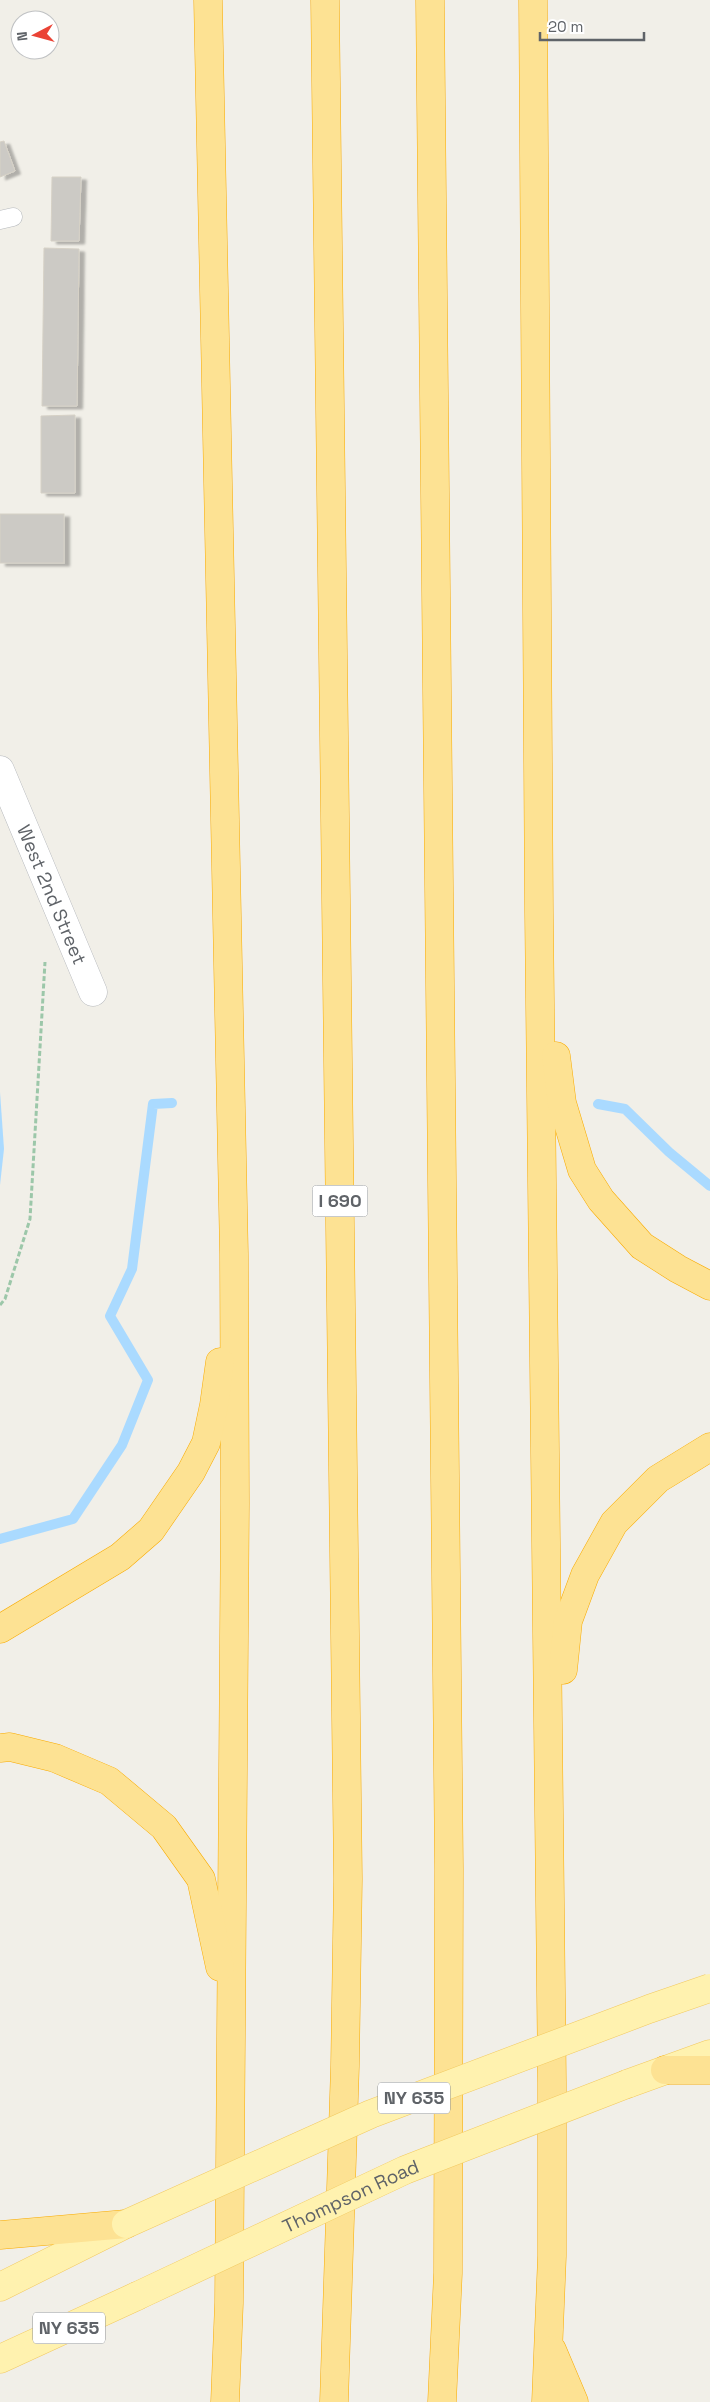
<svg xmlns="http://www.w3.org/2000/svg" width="710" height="2402" font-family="'Space Grotesk',sans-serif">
	<defs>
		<filter id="shadow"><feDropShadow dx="5.5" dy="3" stdDeviation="1" flood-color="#0004"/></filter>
	</defs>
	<rect width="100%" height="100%" fill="#f1efe8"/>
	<path fill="#aadaff" d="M 0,1092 L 4,1149 L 0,1185 Z"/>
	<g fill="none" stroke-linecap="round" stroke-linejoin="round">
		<g stroke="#aadaff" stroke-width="10">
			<path d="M 598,1104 L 625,1109 L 669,1152 L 710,1186"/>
			<path d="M 0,1539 L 73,1519 L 122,1445 L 148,1380 L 110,1316 L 132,1269 L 153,1104 L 172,1103"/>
		</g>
	</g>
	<g fill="#cccac5" stroke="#d6d1c6" filter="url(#shadow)">
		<path d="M 4,141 L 15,171 L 0,177 L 0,142 Z"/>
		<path d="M 52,177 L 81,177 L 79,241 L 51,241 Z"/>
		<path d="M 44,248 L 79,249 L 77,406 L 42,406 Z"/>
		<path d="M 75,415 L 75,493 L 41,493 L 41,416 Z"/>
		<rect x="0" y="514" width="64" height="49"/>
	</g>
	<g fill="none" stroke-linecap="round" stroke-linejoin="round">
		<g stroke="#b5b8bc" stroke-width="19">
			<path id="service" d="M 0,220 L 13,217"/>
		</g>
		<g stroke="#b5b8bc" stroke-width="29">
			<g id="minor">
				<path id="s1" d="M 0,770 L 93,992"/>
			</g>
		</g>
		<g stroke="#f2c960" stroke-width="29">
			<g id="primary">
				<path d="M 627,2084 L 710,2054"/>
				<path d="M 0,2287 L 126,2224"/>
				<path d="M 0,2359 L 137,2296"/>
			</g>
		</g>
		<g stroke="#f9ab00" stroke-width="29">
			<g id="motorway">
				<path d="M 208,0 L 234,1254 L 235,1503 L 229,2303 L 225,2402"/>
				<path d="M 325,0 L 348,1879 L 345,2066 L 334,2402"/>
				<path d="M 430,0 L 449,1869 L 448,2273 L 442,2402"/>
				<path d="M 533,0 L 539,913 L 552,2082 L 552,2256 L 546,2402"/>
				<path d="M 556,1056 L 562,1103 L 582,1170 L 601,1200 L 642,1246 L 678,1269 L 710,1286"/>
				<path d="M 0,1629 L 120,1557 L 151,1530 L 191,1472 L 206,1443 L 214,1405 L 220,1362"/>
				<path d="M 563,1670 L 568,1621 L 585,1575 L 614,1523 L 658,1479 L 710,1447"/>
				<path d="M 0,1748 L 10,1747 L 55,1758 L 109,1781 L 164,1827 L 201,1879 L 220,1967"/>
				<path d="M 665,2070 L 710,2070"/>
				<path d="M 0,2235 L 126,2224"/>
				<path d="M 552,2350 L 574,2402"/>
			</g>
		</g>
		<path stroke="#9cc7a9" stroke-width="3" stroke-dasharray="5 2.5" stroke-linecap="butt" d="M 0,1305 L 5,1299 L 30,1219 L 45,962"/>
		<use href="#service" stroke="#fff" stroke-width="18"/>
		<use href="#minor" stroke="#fff" stroke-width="28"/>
		<use href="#primary" stroke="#fff2af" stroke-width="28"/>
		<use href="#motorway" stroke="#fde293" stroke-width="28"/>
		<g stroke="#f2c960" stroke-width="29" stroke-linecap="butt">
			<g id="primary-bridge">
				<path d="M 126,2224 L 371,2114 L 649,2009 L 710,1988"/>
				<path id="s2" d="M 137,2296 L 405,2170 L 627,2084"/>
			</g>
		</g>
		<use href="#primary-bridge" stroke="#fff2af" stroke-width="28"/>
	</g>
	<g text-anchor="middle" stroke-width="4" stroke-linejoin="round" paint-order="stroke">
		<g fill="#fff" stroke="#8f9295" stroke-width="1">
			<rect x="312.5" y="1185.5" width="55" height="31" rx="4"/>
			<rect x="378" y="2082.5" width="72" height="31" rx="4"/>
			<rect x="33" y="2312.5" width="72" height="31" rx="4"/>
		</g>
		<g font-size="18" font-weight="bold" fill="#5f6368">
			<text x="340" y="1207">I 690</text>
			<text x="414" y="2104">NY 635</text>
			<text x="69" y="2334">NY 635</text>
		</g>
		<g font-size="19" fill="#5f6368" stroke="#fff">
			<text dy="7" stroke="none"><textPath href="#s1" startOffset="135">West 2nd Street</textPath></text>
			<text dy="7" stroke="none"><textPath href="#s2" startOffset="236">Thompson Road</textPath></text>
		</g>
	</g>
	<g transform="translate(35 35) rotate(264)"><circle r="24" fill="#ffffff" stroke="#bfc1c3"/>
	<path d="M0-4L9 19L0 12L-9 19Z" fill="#ea4335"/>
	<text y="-8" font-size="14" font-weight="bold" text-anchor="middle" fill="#5f6368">N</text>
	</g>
	<path d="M540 32v8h104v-8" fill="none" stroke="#5f6368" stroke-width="2.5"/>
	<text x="548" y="32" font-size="15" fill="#5f6368" stroke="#ffffff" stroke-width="4" paint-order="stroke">20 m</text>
</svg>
